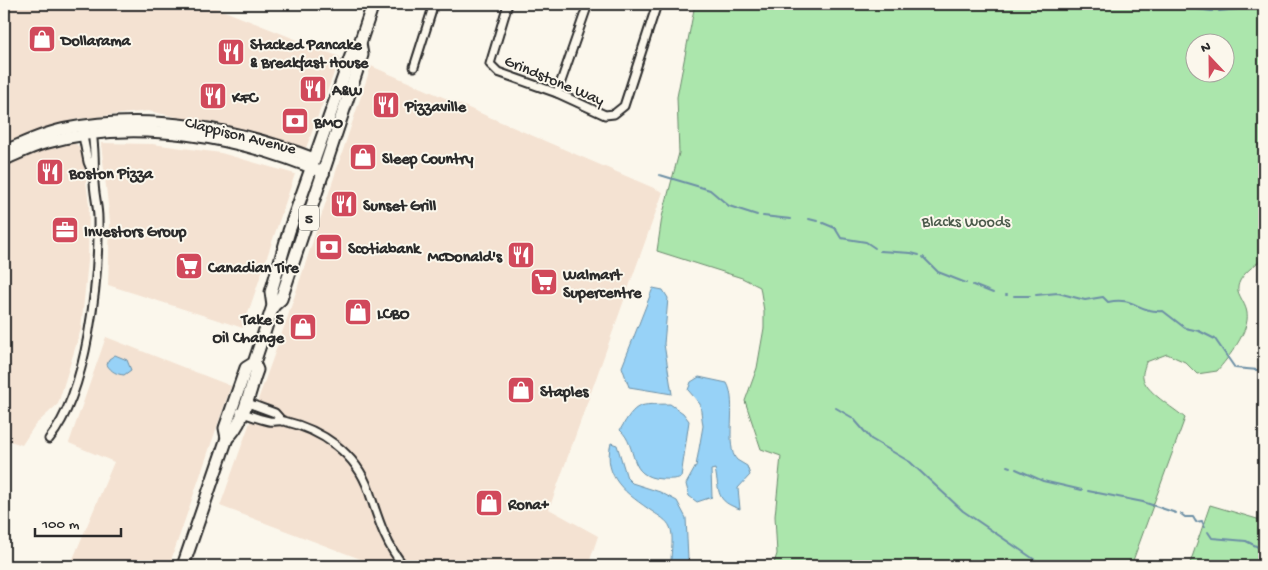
<svg xmlns="http://www.w3.org/2000/svg" width="1268" height="570" font-family="'Gochi Hand',sans-serif">
	<rect width="100%" height="100%" fill="#fbf7ec"/>
	<filter id="ink" filterUnits="userSpaceOnUse"><feTurbulence type="fractalNoise" baseFrequency=".02" numOctaves="2"/><feDisplacementMap in="SourceGraphic" scale="10" xChannelSelector="R" yChannelSelector="G"/><feConvolveMatrix kernelMatrix="1 2 1 2 8 2 1 2 1" color-interpolation-filters="sRGB"/></filter>
	<g filter="url(#ink)">
		<g fill="#f4e2d2">
			<path d="M 7,4 L 207,4 L 340,57 L 306,148 L 216,125 L 148,111 L 77,119 L 6,142 L 4,8 Z"/>
			<path d="M 371,66 L 663,192 L 549,509 L 598,536 L 588,566 L 379,566 L 220,506 L 288,316 Z"/>
			<path d="M 72,141 L 82,149 L 89,205 L 88,261 L 81,329 L 58,404 L 35,425 L 22,445 L 4,439 L 4,163 L 58,143 Z"/>
			<path d="M 101,143 L 152,144 L 221,153 L 295,174 L 243,328 L 108,285 L 110,222 Z"/>
			<path d="M 106,337 L 231,386 L 169,566 L 70,566 L 114,462 L 69,443 Z"/>
		</g>
		<g fill="#abe6ac" stroke="#6b886c" fill-rule="evenodd">
			<path d="M 695,4 L 1264,4 L 1264,258 C 1255,265 1236,277 1238,291 C 1240,298 1246,305 1247,313 C 1250,331 1228,358 1217,371 L 1197,374 L 1185,362 L 1167,354 L 1146,362 C 1145,366 1142,373 1143,377 C 1144,391 1174,408 1185,418 L 1131,566 L 773,566 L 777,554 L 775,516 L 781,456 L 761,449 L 745,401 L 757,368 L 764,328 L 764,311 L 760,287 L 742,278 L 657,251 L 662,217 L 679,153 L 677,97 ZM 1196,42 L 1226,42 L 1226,72 L 1196,72 Z"/>
			<path d="M 1210,505 L 1264,521 L 1264,566 L 1189,566 Z"/>
		</g>
		<g fill="#97d2f7" stroke="#6c8fa5">
			<path d="M 653,288 L 663,290 L 668,298 L 664,344 L 672,394 L 629,387 L 622,367 Z"/>
			<path d="M 115,355 L 127,360 L 131,370 L 124,375 C 116,374 112,372 107,365 L 109,359 Z"/>
			<path d="M 699,377 L 727,383 C 738,402 724,447 737,460 C 740,462 744,464 747,466 L 750,475 L 738,488 L 740,509 C 715,501 720,492 715,469 L 711,470 L 712,497 L 697,502 L 689,496 L 686,484 L 696,466 L 703,426 L 700,404 L 688,390 L 691,382 Z"/>
			<path d="M 670,404 L 683,413 L 689,421 L 681,477 C 675,480 668,479 662,479 C 626,477 639,447 620,430 C 637,401 638,405 670,404 Z"/>
			<path d="M 611,443 L 617,445 L 627,478 L 632,483 L 660,492 L 677,501 L 686,518 L 688,559 L 685,566 L 674,566 L 671,561 C 671,552 674,535 670,527 C 667,520 659,516 653,512 C 627,494 602,478 611,443 Z"/>
		</g>
		<g fill="none" stroke-linecap="round" stroke-linejoin="round">
			<g stroke="#6c8fa5" stroke-width="2">
				<path d="M 1157,4 L 1212,11"/>
				<path d="M 1219,11 L 1248,8 L 1258,4"/>
				<path d="M 660,175 L 710,190 L 729,206 L 757,215"/>
				<path d="M 763,216 L 791,219"/>
				<path d="M 809,219 L 817,221"/>
				<path d="M 823,223 L 835,228 L 841,238 L 866,242 L 875,248"/>
				<path d="M 880,251 L 911,253 L 919,255"/>
				<path d="M 923,257 L 938,272 L 966,283"/>
				<path d="M 973,285 L 993,293"/>
				<path d="M 1006,295 L 1007,295"/>
				<path d="M 1036,295 L 1058,293 L 1085,300 L 1103,297 L 1108,302 C 1135,296 1137,313 1163,311 L 1185,328 L 1199,331 L 1215,339 L 1235,368 L 1258,370"/>
				<path d="M 1014,296 L 1030,296"/>
				<path d="M 836,408 L 853,418 L 871,439 L 910,462 L 963,511 L 1044,566"/>
				<path d="M 1007,466 L 1010,467"/>
				<path d="M 1016,469 L 1043,481 L 1082,490"/>
				<path d="M 1088,491 L 1143,502 L 1176,513"/>
				<path d="M 1181,514 L 1185,517 L 1193,517 L 1196,522 L 1202,521 L 1205,527"/>
				<path d="M 1208,532 L 1212,538 L 1246,541 L 1264,550"/>
			</g>
			<g stroke="#2b2b2b" stroke-width="11">
				<g id="street">
					<path d="M 508,4 L 490,64 L 498,72 L 557,93 L 605,115 L 614,114 L 624,106 L 657,4"/>
					<path d="M 414,67 L 434,4"/>
					<path d="M 557,93 L 588,4"/>
					<path d="M 82,131 L 88,162 L 94,176"/>
					<path d="M 245,402 L 275,413 L 282,421"/>
					<path d="M 240,412 C 249,415 259,419 269,421 C 274,422 279,420 284,421 C 322,430 356,453 369,491 C 378,518 385,544 404,566"/>
					<path d="M 49,439 C 88,392 99,278 98,218 C 98,205 93,190 94,176 C 95,162 94,147 92,131"/>
				</g>
			</g>
			<g stroke="#2b2b2b" stroke-width="14">
				<g id="secondary">
					<path d="M 4,151 C 24,143 43,133 64,129 C 147,112 237,128 315,159"/>
					<path d="M 4,160 C 18,154 31,147 46,143 C 135,117 241,137 324,173"/>
				</g>
			</g>
			<g stroke="#2b2b2b" stroke-width="15">
				<g id="primary">
					<path d="M 273,306 L 281,299 L 362,55 L 360,43"/>
					<path d="M 227,438 C 244,424 249,391 257,370 L 254,363"/>
					<path d="M 183,566 L 227,438 L 225,428 L 246,368 L 254,363 L 273,306 L 271,292 L 289,231 L 352,53 L 360,43 L 373,4"/>
				</g>
			</g>
			<use href="#street" stroke="#fbf7ec" stroke-width="7"/>
			<use href="#secondary" stroke="#fbf7ec" stroke-width="10"/>
			<use href="#primary" stroke="#fbf7ec" stroke-width="11"/>
		</g>
	</g>
	<defs>
		<g id="shop-square" transform="scale(1.4375)"><rect x="-9" y="-9" width="18" height="18" rx="4" fill="#d1495b" stroke="#fbf7ec"/><path d="M-5-2.5h2.3a2.7 3.5 0 0 1 5.4 0H5L5.5 6h-11ZM-1.5-2.5h3a1.5 2.3 0 0 0-3 0Z" fill="#fff"/></g>
		<g id="restaurant-square" transform="scale(1.4375)"><rect x="-9" y="-9" width="18" height="18" rx="4" fill="#d1495b" stroke="#fbf7ec"/><path d="M-5-6h1v4h1v-4h1v4h1v-4h1v5L-1.5 .5V6h-2V.5L-5-1ZM5-6V6H3V1.5H1.5Q1.5-4 5-6Z" fill="#fff"/></g>
		<g id="bank-square" transform="scale(1.4375)"><rect x="-9" y="-9" width="18" height="18" rx="4" fill="#d1495b" stroke="#fbf7ec"/><path d="M-6-4H6V4H-6ZM0-2.3a2.3 2.3 0 1 0 0 4.6a2.3 2.3 0 1 0 0-4.6Z" fill="#fff"/></g>
		<g id="office-square" transform="scale(1.4375)"><rect x="-9" y="-9" width="18" height="18" rx="4" fill="#d1495b" stroke="#fbf7ec"/><path d="M-6-3h4V-5.5h4V-3h4V5H-6ZM-1-4.5V-3h2v-1.5ZM-6 0V1H6V0Z" fill="#fff"/></g>
		<g id="supermarket-square" transform="scale(1.4375)"><rect x="-9" y="-9" width="18" height="18" rx="4" fill="#d1495b" stroke="#fbf7ec"/><path d="M-6-5.5h2.5l.6 2H6L4.5 2H-2.5L-4.4-4H-6ZM-1.5 3.2a1.3 1.3 0 1 0 .1 0ZM3 3.2a1.3 1.3 0 1 0 .1 0Z" fill="#fff"/></g>
	</defs>
	<g fill-rule="evenodd">
		<use href="#shop-square" x="42" y="39"/>
		<use href="#restaurant-square" x="231" y="52"/>
		<use href="#restaurant-square" x="313" y="89"/>
		<use href="#restaurant-square" x="213" y="96"/>
		<use href="#restaurant-square" x="386" y="105"/>
		<use href="#bank-square" x="295" y="121"/>
		<use href="#shop-square" x="363" y="157"/>
		<use href="#restaurant-square" x="50" y="172"/>
		<use href="#restaurant-square" x="344" y="204"/>
		<use href="#office-square" x="65" y="230"/>
		<use href="#bank-square" x="329" y="247"/>
		<use href="#restaurant-square" x="521" y="255"/>
		<use href="#supermarket-square" x="189" y="266"/>
		<use href="#supermarket-square" x="544" y="282"/>
		<use href="#shop-square" x="358" y="312"/>
		<use href="#shop-square" x="303" y="327"/>
		<use href="#shop-square" x="521" y="390"/>
		<use href="#shop-square" x="489" y="503"/>
	</g>
	<g text-anchor="middle" stroke-width="4" stroke-linejoin="round" paint-order="stroke">
		<rect fill="#fbf7ec" stroke="#696865" stroke-width="1" x="299" y="205.5" width="20" height="25" rx="4"/>
		<g font-size="15" font-weight="bold" fill="#2b2b2b">
			<text x="309" y="223">5</text>
		</g>
		<g font-size="16" font-weight="bold" fill="#2b2b2b" stroke="#fbf7ec" text-anchor="start">
			<text x="61" y="45">Dollarama</text>
			<text x="250" y="49">Stacked Pancake<tspan x="250" dy="18">&amp; Breakfast House</tspan></text>
			<text x="332" y="95">A&amp;W</text>
			<text x="232" y="102">KFC</text>
			<text x="405" y="111">Pizzaville</text>
			<text x="314" y="127">BMO</text>
			<text x="382" y="163">Sleep Country</text>
			<text x="69" y="178">Boston Pizza</text>
			<text x="363" y="210">Sunset Grill</text>
			<text x="84" y="236">Investors Group</text>
			<text x="348" y="253">Scotiabank</text>
			<text x="502" y="261" text-anchor="end">McDonald's</text>
			<text x="208" y="272">Canadian Tire</text>
			<text x="563" y="279">Walmart<tspan x="563" dy="18">Supercentre</tspan></text>
			<text x="377" y="318">LCBO</text>
			<text x="284" y="324" text-anchor="end">Take 5<tspan x="284" dy="18">Oil Change</tspan></text>
			<text x="540" y="396">Staples</text>
			<text x="508" y="509">Rona+</text>
		</g>
		<g font-size="16" fill="#2b2b2b" stroke="#fbf7ec">
			<text transform="translate(555 79) rotate(23)" y="6">Grindstone Way</text>
			<text transform="translate(241 134) rotate(14)" y="6">Clappison Avenue</text>
		</g>
		<g font-size="16" fill="#4b5a4b" stroke="#fbf7ec">
			<text x="966" y="226">Blacks Woods</text>
		</g>
	</g>
	<rect width="1268" height="570" fill="none" stroke="#fbf7ec" stroke-width="20"/>
	<rect x="10" y="10" width="1248" height="550" fill="none" stroke="#2b2b2b" stroke-width="2" filter="url(#ink)"/>
	<g transform="translate(1210 58) rotate(338)"><circle r="24" fill="#fbf7ec" stroke="#a8a59f"/>
	<path d="M0-4L9 19L0 12L-9 19Z" fill="#d1495b"/>
	<text y="-8" font-size="14" font-weight="bold" text-anchor="middle" fill="#2b2b2b">N</text>
	</g>
	<path d="M35 528v8h86v-8" fill="none" stroke="#2b2b2b" stroke-width="2.5"/>
	<text x="42" y="528" font-size="15" fill="#2b2b2b" stroke="#fbf7ec" stroke-width="4" paint-order="stroke">100 m</text>
</svg>
